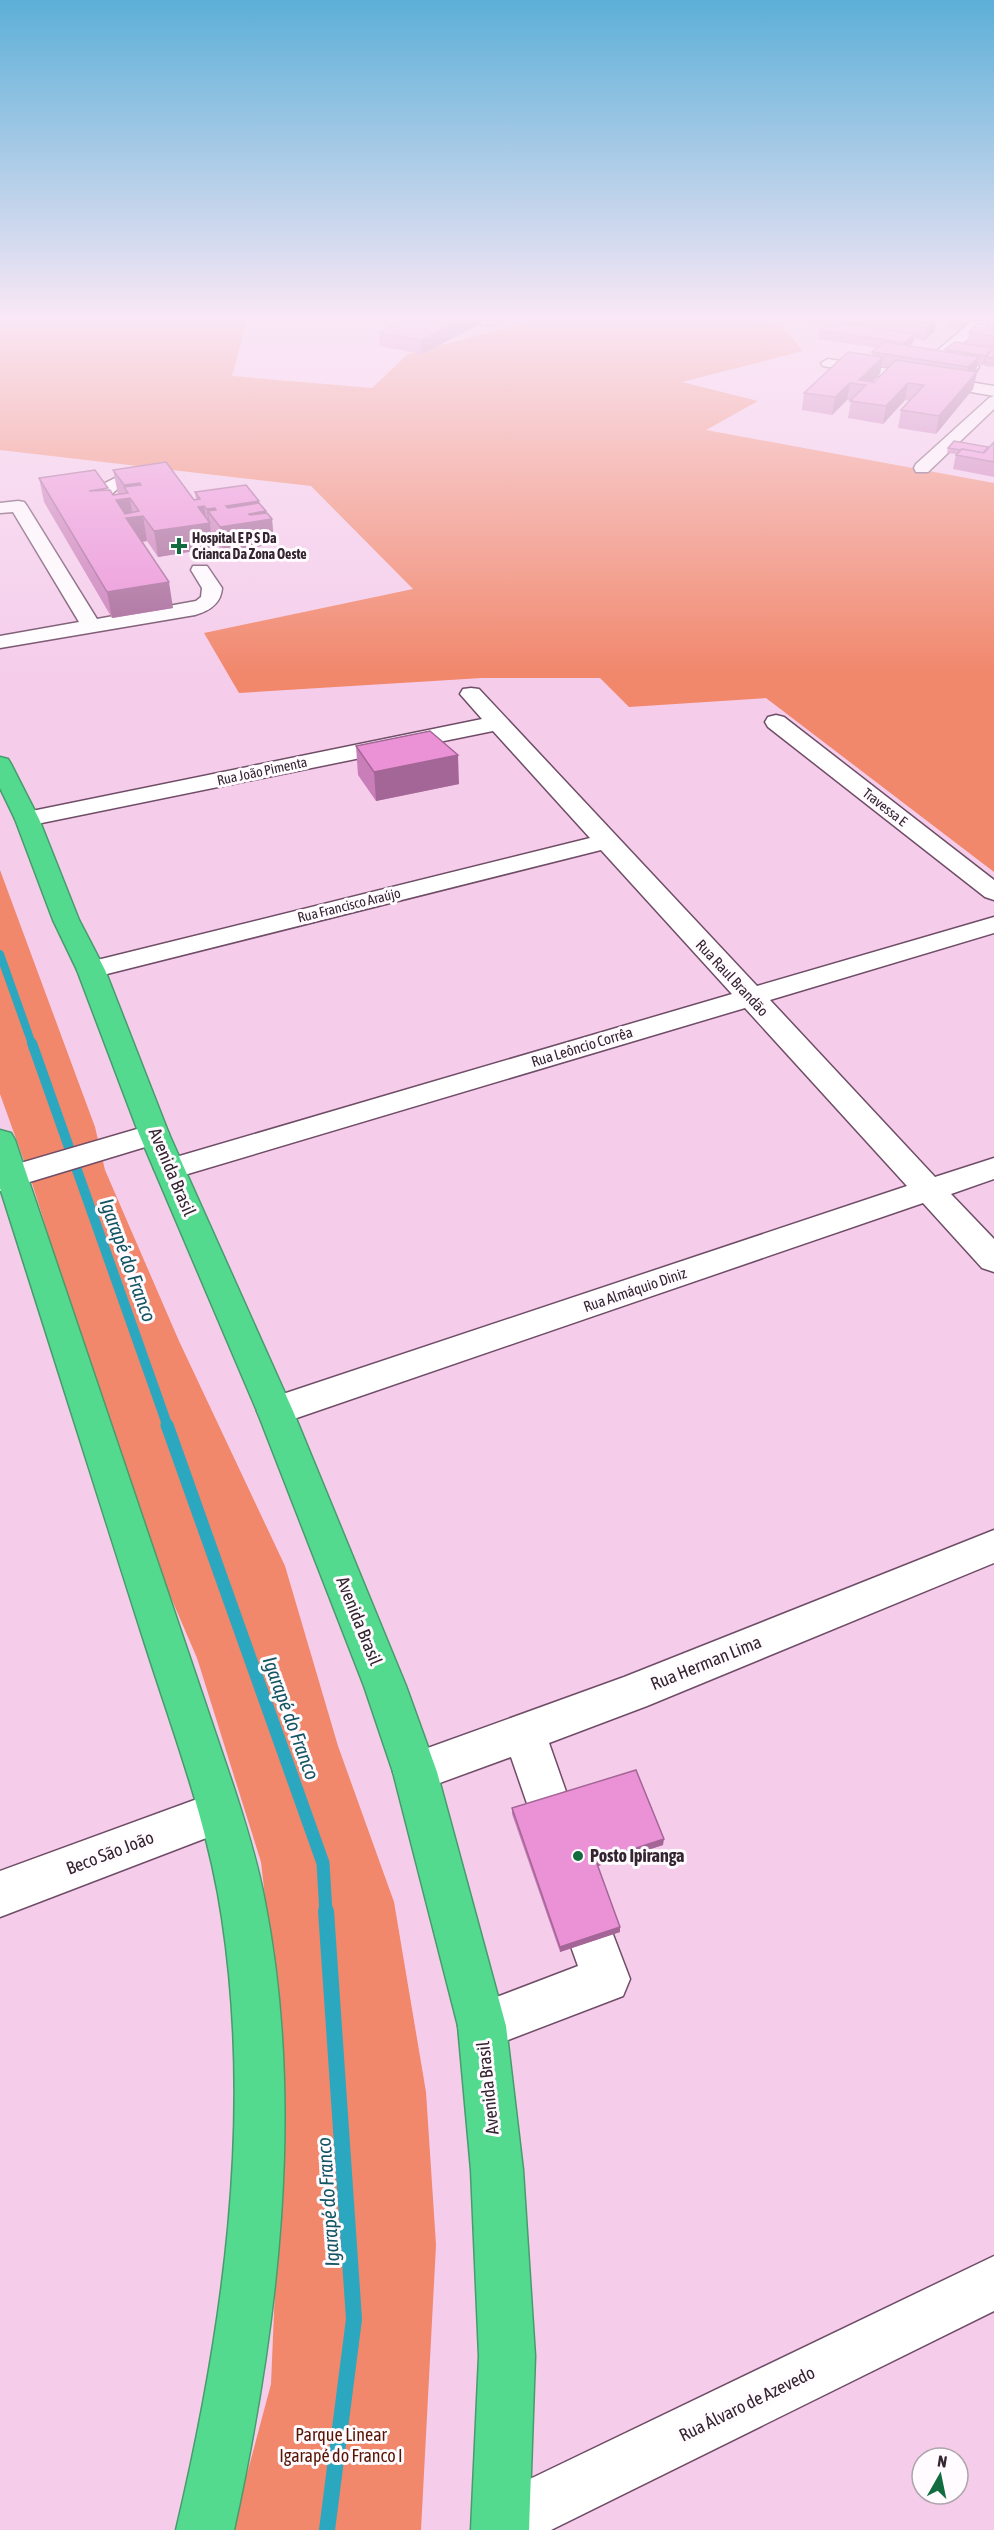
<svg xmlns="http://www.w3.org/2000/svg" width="994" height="2530" font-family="'Asap Condensed',sans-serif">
	<rect width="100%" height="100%" fill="#f5cdeb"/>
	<g fill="#f1876b">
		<path d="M 0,321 L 247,321 L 232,376 L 372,388 L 408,354 L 533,321 L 761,321 L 782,326 L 803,351 L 682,382 L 758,401 L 706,430 L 994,483 L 994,872 L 766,698 L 629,707 L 600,678 L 482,678 L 239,693 L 204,633 L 413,589 L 311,486 L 0,450 Z"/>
		<path d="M 0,870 L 95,1127 L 105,1170 L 179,1341 L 285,1566 L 338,1746 L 394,1902 L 426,2092 L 436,2245 L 421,2530 L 232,2530 L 271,2384 L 279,2194 L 278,2011 L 261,1862 L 197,1658 L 156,1563 L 80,1336 L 32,1183 L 0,1094 Z"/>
	</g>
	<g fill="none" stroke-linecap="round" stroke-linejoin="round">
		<path stroke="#2ba7c0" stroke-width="8" d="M 0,954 L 32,1044"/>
		<path stroke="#2ba7c0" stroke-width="10" d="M 32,1043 L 168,1427"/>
		<path stroke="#2ba7c0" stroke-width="13" d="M 167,1425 L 323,1863 L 326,1913"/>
		<path stroke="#2ba7c0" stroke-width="16" d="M 326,1911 L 354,2319 L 327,2530"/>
		<g stroke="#6f4d67" stroke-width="3">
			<g id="minor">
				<path d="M 478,321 L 500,321 L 493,325 L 480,324 Z"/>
				<path d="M 972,321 L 988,321 L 946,358 L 977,364 L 979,367 L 977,370 C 963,374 939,369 930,358 L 932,355 Z"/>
				<path d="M 828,359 L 994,386 L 994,396 L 823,366 L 821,363 Z"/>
				<path d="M 994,396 L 994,409 L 928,472 L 916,472 L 914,468 L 916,464 L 989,398 Z"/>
				<path d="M 115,478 L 121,479 L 124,483 L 113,493 L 64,503 L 58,502 L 55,498 L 58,494 L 101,485 Z"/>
				<path d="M 18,501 L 24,502 L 27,506 L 97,619 L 196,601 L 201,597 L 202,588 L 191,570 L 193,566 L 207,566 L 222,588 C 221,604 209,611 195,615 L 0,648 L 0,636 L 79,622 L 13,512 L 0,513 L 0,503 Z"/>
				<path d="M 471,688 L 479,689 L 757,986 L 994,917 L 994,933 L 770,1000 L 935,1177 L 994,1158 L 994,1179 L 951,1194 L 994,1239 L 994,1272 L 982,1268 L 923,1203 L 288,1421 L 275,1425 L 262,1421 L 257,1411 L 262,1401 L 907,1186 L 745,1008 L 181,1176 L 170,1180 L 159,1176 L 154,1169 L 159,1162 L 732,994 L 601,850 L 91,978 L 81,976 L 77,970 L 81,964 L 590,838 L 493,731 L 27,826 L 19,824 L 15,819 L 19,814 L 27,812 L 482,719 L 460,694 L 463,689 Z"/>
				<path d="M 776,715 L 784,717 L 994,880 L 994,900 L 985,897 L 768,727 L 765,722 L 768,717 Z"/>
				<path d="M 154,1124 L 165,1127 L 169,1134 L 165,1141 L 0,1191 L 0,1169 Z"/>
				<path d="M 994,1530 L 994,1563 L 647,1706 L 549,1743 L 570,1803 L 564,1818 L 548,1824 L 532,1818 L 511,1757 L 415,1792 L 400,1786 L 393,1772 L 400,1758 L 624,1677 Z"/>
				<path d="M 219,1791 L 235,1797 L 241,1812 L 235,1827 L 0,1917 L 0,1871 Z"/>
				<path d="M 592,1918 L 609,1924 L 630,1979 L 623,1996 L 482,2050 L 465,2043 L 458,2026 L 465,2009 L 578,1966 L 569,1941 L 575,1924 Z"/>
				<path d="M 994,2256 L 994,2311 L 551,2530 L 474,2530 L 472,2524 L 480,2503 Z"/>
			</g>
		</g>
		<g stroke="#489b6e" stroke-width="3">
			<g id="highway">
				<path d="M 0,757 L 8,759 L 11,764 L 39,819 L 79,920 L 105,970 L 169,1134 L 293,1411 L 406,1686 L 437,1772 L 506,2026 L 523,2170 L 535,2356 L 529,2530 L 471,2530 L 479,2356 L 471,2170 L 458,2026 L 393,1772 L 364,1686 L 257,1411 L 139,1134 L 77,970 L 53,920 L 15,819 L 0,788 Z"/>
				<path d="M 0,1130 L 11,1133 L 15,1140 L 234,1788 C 246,1825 258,1863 265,1902 C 305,2107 278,2328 234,2530 L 176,2530 C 223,2331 253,2122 222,1918 C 208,1822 172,1730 143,1638 C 95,1488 48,1338 0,1188 Z"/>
			</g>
		</g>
		<use href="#minor" fill="#fff" fill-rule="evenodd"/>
		<use href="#highway" fill="#53da8f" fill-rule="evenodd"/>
	</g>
	<g fill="#ca7eb9" fill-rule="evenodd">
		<path d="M 809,321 L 936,321 L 934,332 L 924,341 L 914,339 L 913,343 L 909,346 L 945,352 L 945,349 L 967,344 L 969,332 L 994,325 L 994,367 L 984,366 L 985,363 L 983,365 L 978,364 L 976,371 L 977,372 L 973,389 L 936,434 L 898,428 L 901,410 L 910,401 L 905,400 L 883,424 L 848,418 L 851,400 L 847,400 L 832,415 L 802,410 L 804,393 L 872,355 L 872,352 L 877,348 L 818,339 L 820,330 L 826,326 L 809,323 ZM 881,367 L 889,368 L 874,382 L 872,382 L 880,374 Z"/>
		<path d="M 951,321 L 972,321 L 961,330 L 948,328 L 949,323 Z"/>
		<path d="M 482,323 L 422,354 L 380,346 L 379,333 Z"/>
		<path d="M 994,442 L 994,477 L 953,469 L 956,454 L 947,453 L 948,448 L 988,447 L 988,449 Z"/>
		<path d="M 113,470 L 194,500 L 196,500 L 195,492 L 259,501 L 259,503 L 266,511 L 266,513 L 272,519 L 274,544 L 223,552 L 211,537 L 213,548 L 158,557 L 147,541 L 142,542 L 173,608 L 112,618 L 44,502 L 39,478 L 108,490 L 113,495 L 118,494 Z"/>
		<path d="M 356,746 L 459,784 L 376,801 L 358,775 Z"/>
		<path d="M 512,1808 L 663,1845 L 598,1866 L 620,1927 L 620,1932 L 560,1952 L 512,1814 Z"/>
	</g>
	<g fill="#a46696">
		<path d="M 460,321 L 482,321 L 482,323 L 422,354 L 421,340 Z"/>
		<path d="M 933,321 L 936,321 L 934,332 L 924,341 L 926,328 Z"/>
		<path d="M 967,321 L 972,321 L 961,330 L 962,325 Z"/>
		<path d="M 915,334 L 913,343 L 902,352 L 904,343 Z"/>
		<path d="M 991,350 L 986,357 L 985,363 L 983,365 L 985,356 Z"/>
		<path d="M 883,357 L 880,374 L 865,388 L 866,385 L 859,380 Z"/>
		<path d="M 979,357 L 976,371 L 966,381 L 968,367 Z"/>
		<path d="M 977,372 L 973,389 L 936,434 L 939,416 Z"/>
		<path d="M 850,383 L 847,400 L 832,415 L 835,397 Z"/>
		<path d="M 908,383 L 905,400 L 883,424 L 886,406 Z"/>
		<path d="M 140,483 L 143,507 L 130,498 L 133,517 L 143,516 L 147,541 L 131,543 L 116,500 L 128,493 L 124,487 L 124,485 Z"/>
		<path d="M 259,501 L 260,512 L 266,511 L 267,520 L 272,519 L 274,544 L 223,552 L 220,527 L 226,506 Z"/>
		<path d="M 204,506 L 207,523 L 208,523 L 207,509 L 215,508 L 216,522 L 208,511 L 213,548 L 158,557 L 154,531 L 198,507 Z"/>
		<path d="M 169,582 L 173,608 L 112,618 L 107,592 Z"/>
		<path d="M 458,755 L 459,784 L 376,801 L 374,772 Z"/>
		<path d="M 664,1839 L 663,1845 L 595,1867 L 596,1861 Z"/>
		<path d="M 620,1927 L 620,1932 L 560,1952 L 560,1947 Z"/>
	</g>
	<g fill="#eb92d7" stroke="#a46696" stroke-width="1.5" fill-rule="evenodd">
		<path d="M 403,321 L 460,321 L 421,340 L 379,333 Z"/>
		<path d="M 884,321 L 933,321 L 926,328 Z"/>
		<path d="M 951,321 L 967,321 L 962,325 L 949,323 Z"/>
		<path d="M 840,323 L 915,334 L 904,343 L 820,330 L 826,326 L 834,327 Z"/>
		<path d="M 978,323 L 994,325 L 994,336 L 969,332 Z"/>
		<path d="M 884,342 L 979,357 L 968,367 L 872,352 Z"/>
		<path d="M 955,342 L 994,348 L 994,358 L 986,357 L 991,350 L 985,356 L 945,349 Z"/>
		<path d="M 848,352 L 883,357 L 859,380 L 874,382 L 896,360 L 977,372 L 939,416 L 901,410 L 924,385 L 908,383 L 886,406 L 850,401 L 866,385 L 850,383 L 835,397 L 804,393 Z"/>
		<path d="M 954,441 L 988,447 L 983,453 L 962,449 L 961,450 L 948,448 Z"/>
		<path d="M 994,442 L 994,462 L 956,455 L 962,449 L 984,453 Z"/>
		<path d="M 166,462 L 194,500 L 200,499 L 195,492 L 246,485 L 259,501 L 226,506 L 228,508 L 259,503 L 266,511 L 249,514 L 250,515 L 267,513 L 272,519 L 220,527 L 208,511 L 216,510 L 215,508 L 207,509 L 204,506 L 198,507 L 210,523 L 154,531 L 143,516 L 126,518 L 169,582 L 107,592 L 39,478 L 95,470 L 108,488 L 89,491 L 110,490 L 113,495 L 128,493 L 124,487 L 141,485 L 140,483 L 124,485 L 113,470 ZM 130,498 L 139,511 L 125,514 L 116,500 Z"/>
		<path d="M 430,731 L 458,755 L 374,772 L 356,746 Z"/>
		<path d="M 636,1770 L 664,1839 L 596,1861 L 620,1927 L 560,1947 L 512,1808 Z"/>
	</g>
	<linearGradient id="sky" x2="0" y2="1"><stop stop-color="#5cafd8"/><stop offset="0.47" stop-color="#fae8f6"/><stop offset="1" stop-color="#fae8f6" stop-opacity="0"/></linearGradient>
	<rect width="994" height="676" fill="url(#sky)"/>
	<g fill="#126c3f" stroke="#fffbfe" stroke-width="2">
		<path d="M176 537h6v6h6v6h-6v6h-6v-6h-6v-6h6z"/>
		<circle cx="578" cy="1856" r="6"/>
	</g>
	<g text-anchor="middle" stroke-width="6" stroke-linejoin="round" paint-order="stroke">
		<g font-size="14" font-weight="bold" fill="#342530" stroke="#fffbfe" text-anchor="start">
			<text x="192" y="543">Hospital E P S Da<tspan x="192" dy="16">Crianca Da Zona Oeste</tspan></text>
		</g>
		<g font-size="14" fill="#342530" stroke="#fffbfe">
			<text transform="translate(262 771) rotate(-12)" y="5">Rua João Pimenta</text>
			<text transform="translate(885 807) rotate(38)" y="5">Travessa E</text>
			<text transform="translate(349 905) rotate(-14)" y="5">Rua Francisco Araújo</text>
		</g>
		<g font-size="15" fill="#342530" stroke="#fffbfe">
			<text transform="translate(732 978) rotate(47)" y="5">Rua Raul Brandão</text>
			<text transform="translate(582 1047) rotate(-17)" y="5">Rua Leôncio Corrêa</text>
			<text transform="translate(635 1290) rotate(-19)" y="5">Rua Almáquio Diniz</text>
		</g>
		<g font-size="18" fill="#342530" stroke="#fffbfe">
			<text transform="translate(172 1172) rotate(67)" y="6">Avenida Brasil</text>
			<text transform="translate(359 1621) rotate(68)" y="6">Avenida Brasil</text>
			<text transform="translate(706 1663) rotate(-22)" y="6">Rua Herman Lima</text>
			<text transform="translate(110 1853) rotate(-21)" y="6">Beco São João</text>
			<text transform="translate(488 2088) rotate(-96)" y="6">Avenida Brasil</text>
			<text transform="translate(747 2404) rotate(-26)" y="6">Rua Álvaro de Azevedo</text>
		</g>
		<g font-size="18" font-weight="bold" fill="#342530" stroke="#fffbfe" text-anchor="start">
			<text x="590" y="1862">Posto Ipiranga</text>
		</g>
		<g font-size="18" fill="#571504" stroke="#fffbfe">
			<text x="341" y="2441">Parque Linear<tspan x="341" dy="21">Igarapé do Franco I</tspan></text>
		</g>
		<g font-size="20" font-style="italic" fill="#135563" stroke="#fffbfe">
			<text transform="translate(128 1260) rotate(70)" y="7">Igarapé do Franco</text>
			<text transform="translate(291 1718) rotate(70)" y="7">Igarapé do Franco</text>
			<text transform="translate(328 2202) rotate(-94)" y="7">Igarapé do Franco</text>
		</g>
	</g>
	<g transform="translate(940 2476) rotate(9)"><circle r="28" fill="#fffbfe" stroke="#aea5ac" stroke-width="1.5"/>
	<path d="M0-4.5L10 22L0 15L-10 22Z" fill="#126c3f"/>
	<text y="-9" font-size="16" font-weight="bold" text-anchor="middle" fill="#342530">N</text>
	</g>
</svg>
